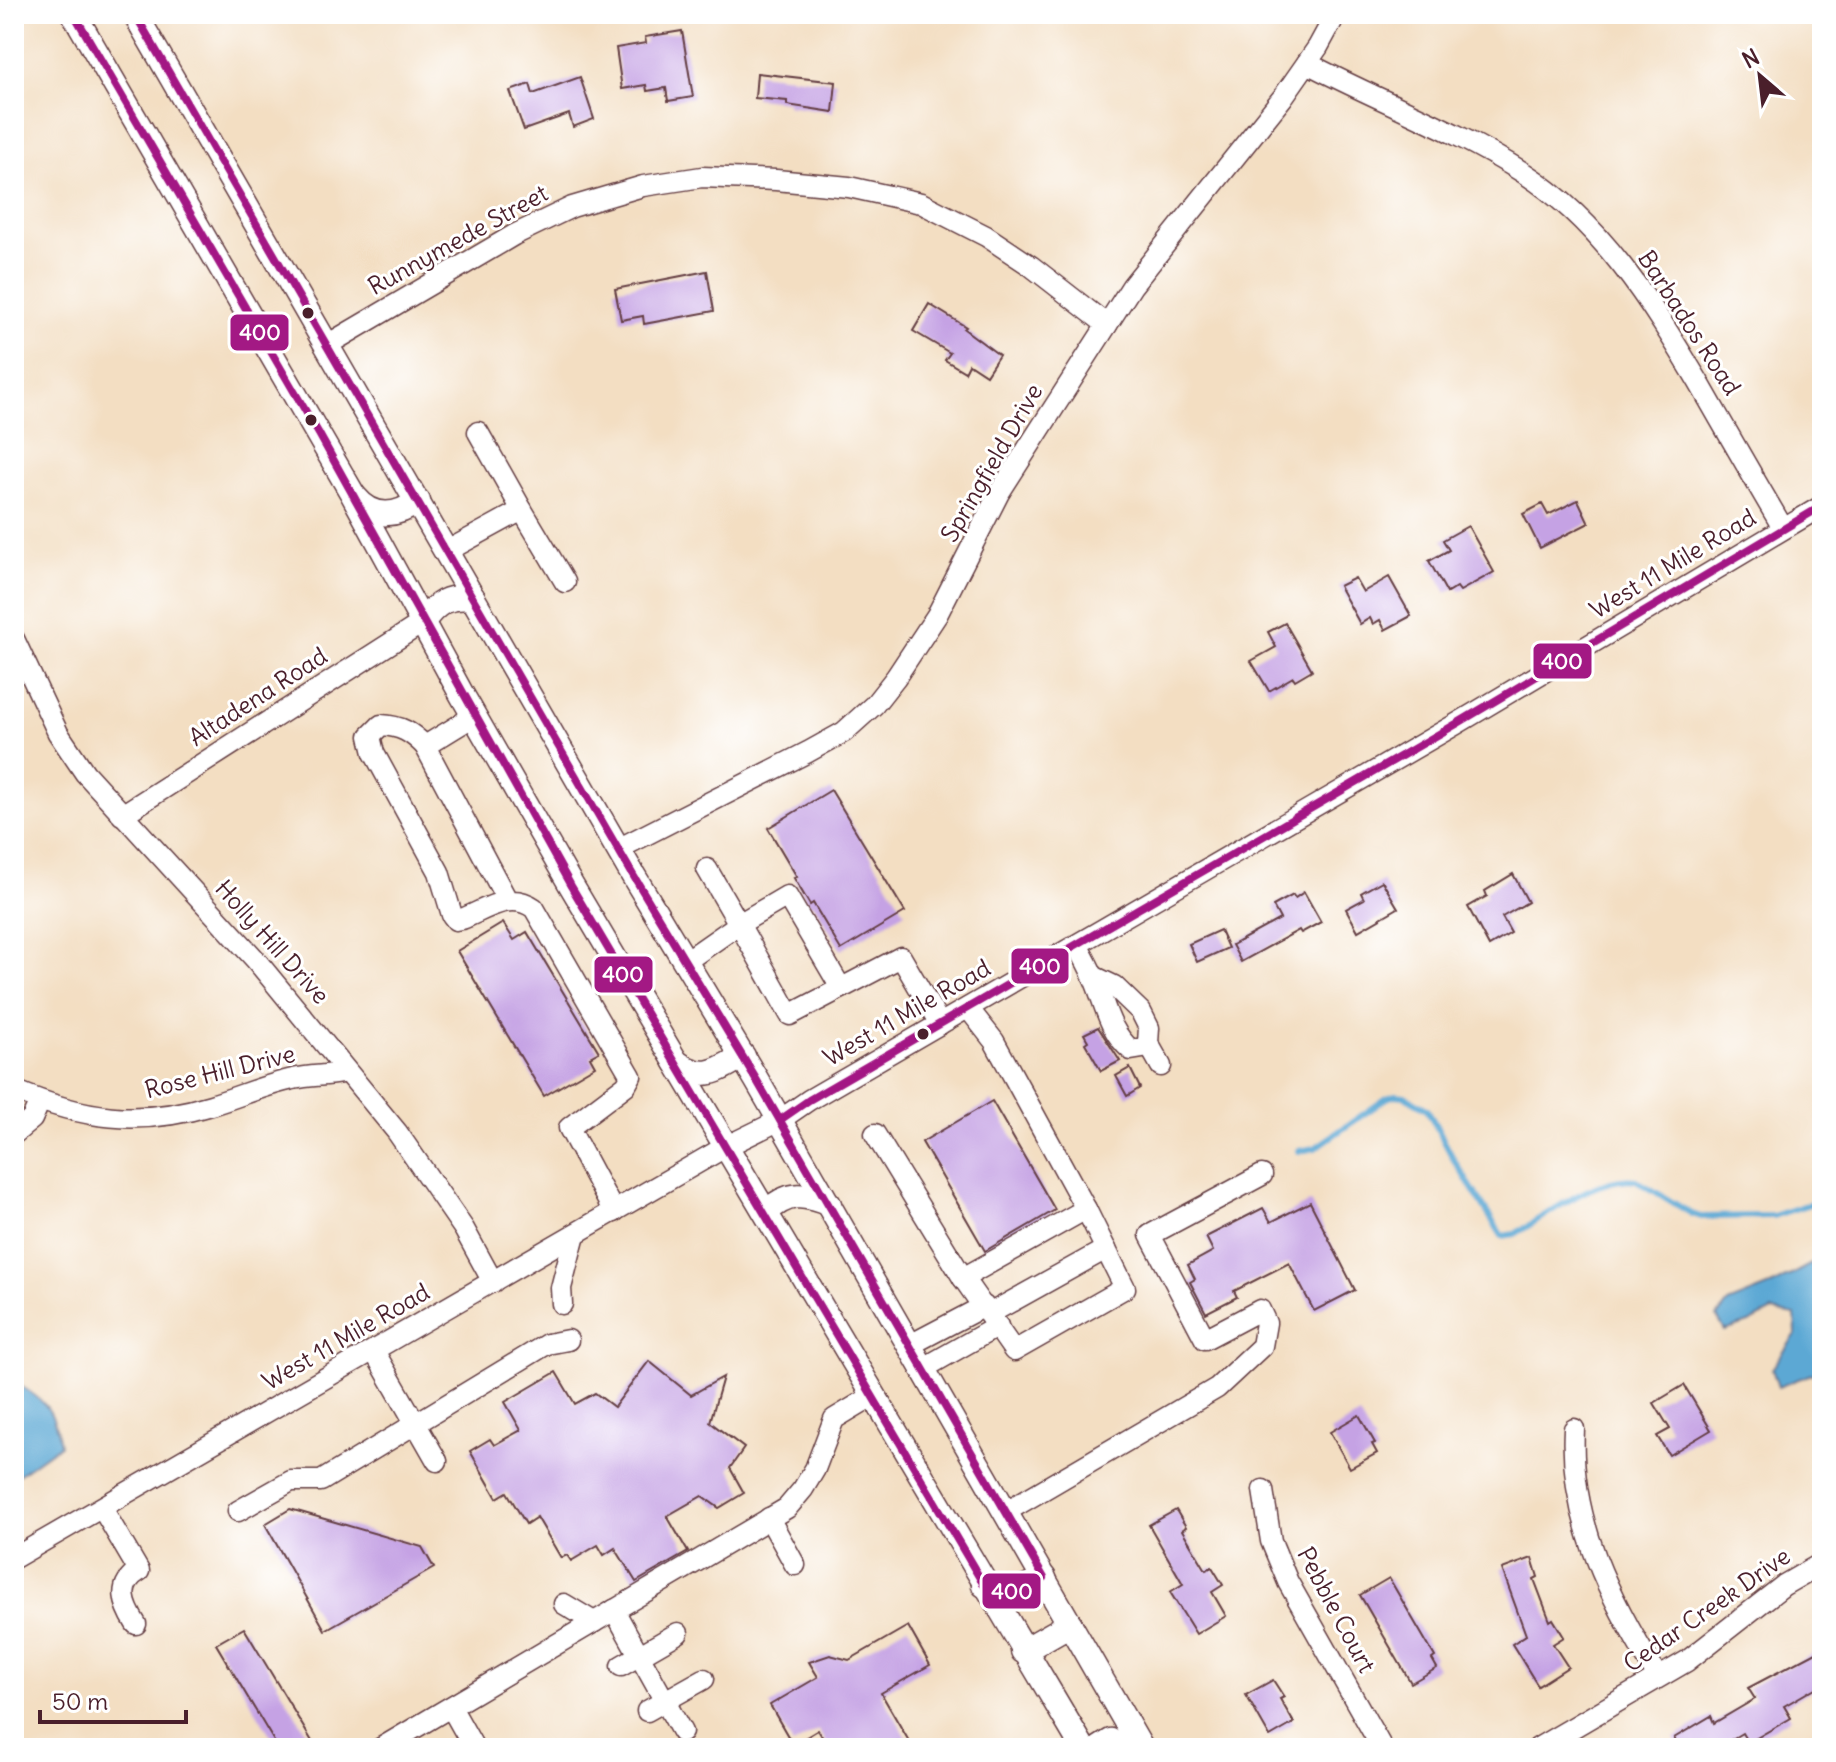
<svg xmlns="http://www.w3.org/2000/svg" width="1836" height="1762" font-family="Delius,sans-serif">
	<rect width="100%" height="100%" fill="#fff"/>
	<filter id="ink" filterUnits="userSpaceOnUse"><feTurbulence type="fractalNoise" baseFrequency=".0125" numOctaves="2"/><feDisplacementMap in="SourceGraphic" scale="16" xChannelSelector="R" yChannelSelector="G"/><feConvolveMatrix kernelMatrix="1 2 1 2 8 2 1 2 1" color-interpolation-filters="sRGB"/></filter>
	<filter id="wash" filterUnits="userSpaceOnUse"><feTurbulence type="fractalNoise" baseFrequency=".006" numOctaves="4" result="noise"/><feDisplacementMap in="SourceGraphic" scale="32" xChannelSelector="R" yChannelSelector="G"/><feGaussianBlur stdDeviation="1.8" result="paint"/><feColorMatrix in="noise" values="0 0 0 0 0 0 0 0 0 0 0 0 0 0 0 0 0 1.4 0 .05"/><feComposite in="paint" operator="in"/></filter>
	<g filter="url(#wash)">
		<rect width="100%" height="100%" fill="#f3dec2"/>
		<g fill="#5ca8d4" stroke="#536480" stroke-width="2">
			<path d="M 1822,1258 L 1822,1367 L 1814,1373 L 1778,1387 L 1772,1369 L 1796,1334 L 1795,1315 L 1772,1311 L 1749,1323 L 1725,1331 L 1717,1317 L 1728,1303 L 1773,1285 Z"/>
			<path d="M 14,1382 C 45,1400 54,1409 60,1445 L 14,1478 Z"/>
		</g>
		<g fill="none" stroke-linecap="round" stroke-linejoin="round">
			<path stroke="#5ca8d4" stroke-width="6" d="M 1299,1151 L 1315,1148 L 1387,1098 L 1395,1095 L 1405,1096 L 1427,1109 L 1454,1160 L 1502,1236 L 1515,1234 C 1548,1215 1598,1174 1636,1180 L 1692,1214 L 1701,1217 L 1773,1216 L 1822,1200"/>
		</g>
		<g id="blocks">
			<g fill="#c5a2e4">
				<path d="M 682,31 L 693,97 L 668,101 L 666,88 L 647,91 L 646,85 L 622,89 L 616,48 L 646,43 L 645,37 Z"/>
				<path d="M 757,73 L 836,82 L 833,112 L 787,105 L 787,101 L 755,98 Z"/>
				<path d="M 580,77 L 594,119 L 573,127 L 569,114 L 524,130 L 510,91 L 530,84 L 533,94 Z"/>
				<path d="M 707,271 L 714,311 L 644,324 L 643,316 L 621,320 L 615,289 Z"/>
				<path d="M 929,304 L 966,327 L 964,329 L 999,355 L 986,375 L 969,364 L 965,372 L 945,360 L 950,353 L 913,331 Z"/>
				<path d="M 1578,500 L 1589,523 L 1540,548 L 1523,514 L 1542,504 L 1548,515 Z"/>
				<path d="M 1468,526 L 1494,572 L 1460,591 L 1457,587 L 1447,593 L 1429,561 L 1449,550 L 1443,540 Z"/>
				<path d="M 1389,577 L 1411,616 L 1385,630 L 1380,620 L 1373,624 L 1370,618 L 1360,624 L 1339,586 L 1355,578 L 1363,592 Z"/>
				<path d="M 1285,623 L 1312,670 L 1295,680 L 1293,677 L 1269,691 L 1251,661 L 1276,647 L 1268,632 Z"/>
				<path d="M 831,790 L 905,912 L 841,950 L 813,903 L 810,905 L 794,878 L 797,877 L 768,828 Z"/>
				<path d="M 1513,874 L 1528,902 L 1502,917 L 1511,933 L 1489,946 L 1468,907 L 1487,896 L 1485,891 Z"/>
				<path d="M 1382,881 L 1398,908 L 1358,931 L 1346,909 L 1364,899 L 1361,893 Z"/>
				<path d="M 1304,892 L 1321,922 L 1301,933 L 1299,930 L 1241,962 L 1232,945 L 1280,919 L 1273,906 L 1293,895 L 1295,898 Z"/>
				<path d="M 503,923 L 514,940 L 527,932 L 599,1052 L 590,1057 L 595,1066 L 544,1096 L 457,951 Z"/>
				<path d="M 1220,930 L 1228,948 L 1197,962 L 1189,944 Z"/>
				<path d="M 1098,1027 L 1120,1061 L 1101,1071 L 1085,1043 L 1088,1041 L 1084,1034 Z"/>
				<path d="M 1130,1068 L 1140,1088 L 1127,1096 L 1116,1076 Z"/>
				<path d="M 992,1101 L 1055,1210 L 985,1251 L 922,1142 Z"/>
				<path d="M 1310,1202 L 1355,1290 L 1314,1311 L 1289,1263 L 1234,1291 L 1237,1297 L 1206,1313 L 1190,1282 L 1195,1279 L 1188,1265 L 1213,1251 L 1206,1237 L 1263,1208 L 1271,1222 Z"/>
				<path d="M 649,1361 L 691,1395 L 723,1377 L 710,1422 L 744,1448 L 730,1468 L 744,1493 L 719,1508 L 702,1496 L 667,1516 L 688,1552 L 636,1582 L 615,1548 L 604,1555 L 598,1545 L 571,1561 L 567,1555 L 561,1558 L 537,1517 L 526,1524 L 507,1492 L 497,1498 L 470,1451 L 490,1439 L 494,1445 L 521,1430 L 505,1402 L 556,1372 L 575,1404 L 595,1393 L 614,1407 Z"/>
				<path d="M 1684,1385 L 1711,1430 L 1669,1455 L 1657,1436 L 1670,1429 L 1654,1403 Z"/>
				<path d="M 1359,1415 L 1375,1443 L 1372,1444 L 1377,1453 L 1350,1468 L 1330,1432 Z"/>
				<path d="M 290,1509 L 422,1547 L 434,1568 L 325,1630 L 265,1524 Z"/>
				<path d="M 1176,1510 L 1186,1527 L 1182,1530 L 1206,1570 L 1212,1567 L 1223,1585 L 1212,1592 L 1226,1616 L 1196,1634 L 1170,1592 L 1183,1584 L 1149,1525 Z"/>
				<path d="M 1532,1558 L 1538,1577 L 1534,1579 L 1550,1621 L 1553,1619 L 1564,1637 L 1553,1644 L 1568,1667 L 1538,1686 L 1512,1644 L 1526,1635 L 1502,1569 Z"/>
				<path d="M 1389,1578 L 1435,1657 L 1432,1659 L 1437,1668 L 1411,1683 L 1360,1595 Z"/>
				<path d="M 908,1626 L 930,1665 L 881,1693 L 913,1748 L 829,1748 L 818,1730 L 793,1745 L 770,1705 L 818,1677 L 809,1662 L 830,1655 L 849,1660 Z"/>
				<path d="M 244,1628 L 316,1748 L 278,1748 L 216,1644 Z"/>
				<path d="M 1822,1649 L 1822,1684 L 1784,1706 L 1791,1718 L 1748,1743 L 1742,1733 L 1717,1748 L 1680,1748 L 1674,1738 L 1711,1716 L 1714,1723 L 1755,1699 L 1748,1688 Z"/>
				<path d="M 1273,1680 L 1284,1697 L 1280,1699 L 1294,1723 L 1270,1737 L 1246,1695 Z"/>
			</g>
		</g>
	</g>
	<g filter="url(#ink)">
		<use href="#blocks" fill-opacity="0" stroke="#633c42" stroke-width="2"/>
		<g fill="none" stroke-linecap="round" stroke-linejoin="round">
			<g stroke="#633c42" stroke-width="23">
				<g id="minor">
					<path d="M 1307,63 C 1379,101 1455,129 1524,173 C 1602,223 1651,303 1698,381 C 1726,430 1754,479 1783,528"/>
					<path d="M 327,345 L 514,235 L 572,207 L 643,186 L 702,177 L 776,180 L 849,187 L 921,203 L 986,236 L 1031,266 L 1107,325"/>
					<path d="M 478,432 L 522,510"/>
					<path d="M 447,551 L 522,510 L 565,582"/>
					<path d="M 14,639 L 58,733 L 85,773 L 255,959 L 397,1132 L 464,1229 L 493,1282"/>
					<path d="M 425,746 L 474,716"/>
					<path d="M 122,815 L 422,623"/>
					<path d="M 618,849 L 808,752 L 844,732 L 874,705 L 896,677 L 937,615 L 999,493 L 1132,286 L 1283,97 L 1318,47 L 1336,14"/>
					<path d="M 707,869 L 739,924 L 787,896 L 841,988"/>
					<path d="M 507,900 L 425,746 C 411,732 401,726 381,725 L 370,736 L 374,753 L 439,872 L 452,915 L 456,920 L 462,919 C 487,909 510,891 534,908 L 631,1076 L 626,1085 L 569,1128 L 614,1212"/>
					<path d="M 1077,945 C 1082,954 1088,964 1092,974 C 1105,1001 1107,1029 1131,1050 L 1143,1048 L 1148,1043"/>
					<path d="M 686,961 L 739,924 L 790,1015 L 901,957 L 940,1024"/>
					<path d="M 1093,976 L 1114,986 L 1141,1012 L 1149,1028 L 1148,1043 L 1161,1066"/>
					<path d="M 14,1090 C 82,1119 139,1127 211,1105 C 238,1097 265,1085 293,1079 C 311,1075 329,1076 347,1072"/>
					<path d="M 14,1134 L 32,1119 L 40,1101"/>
					<path d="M 875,1134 L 963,1278 L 1014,1351 L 1125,1288 L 1086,1209"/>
					<path d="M 963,1278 L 1086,1209 L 994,1041 L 968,1008"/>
					<path d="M 562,1304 L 561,1288 L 575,1234"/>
					<path d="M 989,1314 L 1106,1249"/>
					<path d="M 910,1345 L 984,1306"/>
					<path d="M 374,1351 L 437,1461"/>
					<path d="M 924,1368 L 998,1326"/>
					<path d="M 1574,1429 C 1569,1521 1611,1601 1658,1677"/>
					<path d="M 1263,1490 L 1271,1541 L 1288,1582 L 1382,1748"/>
					<path d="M 102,1508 L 139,1571 C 116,1585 124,1605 136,1624"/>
					<path d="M 238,1511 L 291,1481 L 321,1481 L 547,1344 L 568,1340"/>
					<path d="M 1005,1512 L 1217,1388 L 1262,1346 L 1266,1323 L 1260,1310 L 1205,1339 L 1150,1235 L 1262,1175"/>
					<path d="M 769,1518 L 795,1565"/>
					<path d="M 14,1558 L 725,1147 L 780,1120 L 809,1100 L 1458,723 L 1822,506"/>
					<path d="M 564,1604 L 594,1622"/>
					<path d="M 614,1610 L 682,1732"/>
					<path d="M 621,1666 L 678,1633"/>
					<path d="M 451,1707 L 474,1748"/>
					<path d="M 647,1711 L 704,1679"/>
					<path d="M 381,1748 L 787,1508 L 803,1489 L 815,1469 L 834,1419 L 874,1395"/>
					<path d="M 1538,1748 L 1687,1661 L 1784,1585 L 1822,1563"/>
				</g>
			</g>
			<g stroke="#633c42" stroke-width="27">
				<g id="major">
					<path d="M 74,14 L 352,493 L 462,695 L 571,885 L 1083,1748"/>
					<path d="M 135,14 L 633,875 L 756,1079 L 1141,1748"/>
					<path d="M 356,498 C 374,520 398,516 418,501"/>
					<path d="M 422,623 C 436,603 448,595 473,598"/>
					<path d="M 676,1062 C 704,1082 716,1071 743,1056"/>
					<path d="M 766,1212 C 788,1192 803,1193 829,1204"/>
					<path d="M 984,1585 C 1007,1599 1022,1591 1044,1578"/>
					<path d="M 1023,1651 L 1070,1624"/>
					<path d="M 1100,1748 L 1111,1741 L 1122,1748"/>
				</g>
			</g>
			<use href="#minor" stroke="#fff" stroke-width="20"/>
			<use href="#major" stroke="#fff" stroke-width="24"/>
			<g stroke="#fff" stroke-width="14">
				<g id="bus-1">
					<path d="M 74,14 L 319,434 L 571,886 L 984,1585 C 1007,1597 1023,1590 1044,1578 L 756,1079 L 633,875 L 135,14"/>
					<path d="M 780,1120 L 809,1100 L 1458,723 L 1822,506"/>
				</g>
			</g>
			<use href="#bus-1" stroke="#a31984" stroke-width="8"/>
		</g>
	</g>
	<g fill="#4a1f2b" stroke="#fff" stroke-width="3">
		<circle cx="308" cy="313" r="7"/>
		<circle cx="311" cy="420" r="7"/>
		<circle cx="923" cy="1034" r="7"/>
	</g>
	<g text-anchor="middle" stroke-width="6" stroke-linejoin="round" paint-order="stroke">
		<g font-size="24" fill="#4a1f2b" stroke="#fff">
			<text transform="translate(458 240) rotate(-29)" y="8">Runnymede Street</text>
			<text transform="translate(1689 323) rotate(57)" y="8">Barbados Road</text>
			<text transform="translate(992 463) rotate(-60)" y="8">Springfield Drive</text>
			<text transform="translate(1673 564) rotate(-31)" y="8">West 11 Mile Road</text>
			<text transform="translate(258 697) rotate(-33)" y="8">Altadena Road</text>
			<text transform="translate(272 942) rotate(48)" y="8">Holly Hill Drive</text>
			<text transform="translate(907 1013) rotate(-30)" y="8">West 11 Mile Road</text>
			<text transform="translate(220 1072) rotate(-14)" y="8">Rose Hill Drive</text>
			<text transform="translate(346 1337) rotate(-30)" y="8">West 11 Mile Road</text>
			<text transform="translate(1336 1610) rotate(62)" y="8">Pebble Court</text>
			<text transform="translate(1707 1610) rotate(-35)" y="8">Cedar Creek Drive</text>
		</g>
	</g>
	<g stroke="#fff" stroke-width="3">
		<rect x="229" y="313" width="61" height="39" rx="8" fill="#a31984"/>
		<rect x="1532" y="642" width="61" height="38" rx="8" fill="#a31984"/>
		<rect x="1010" y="947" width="60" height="38" rx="8" fill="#a31984"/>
		<rect x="593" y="955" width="61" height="39" rx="8" fill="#a31984"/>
		<rect x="981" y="1572" width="61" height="38" rx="8" fill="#a31984"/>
	</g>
	<g font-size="22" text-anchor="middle" font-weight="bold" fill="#fff">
		<text x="260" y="340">400</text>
		<text x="1562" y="669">400</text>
		<text x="1040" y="974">400</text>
		<text x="623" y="982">400</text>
		<text x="1012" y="1599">400</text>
	</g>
	<rect width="1836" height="1762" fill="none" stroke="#fff" stroke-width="48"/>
	<g transform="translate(1760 76) rotate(332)" stroke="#ffffff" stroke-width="6" paint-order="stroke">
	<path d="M0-6L14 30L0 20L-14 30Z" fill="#4a1f2b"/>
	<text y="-12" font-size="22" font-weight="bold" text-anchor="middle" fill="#4a1f2b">N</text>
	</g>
	<path d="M40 1710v12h146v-12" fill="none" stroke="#4a1f2b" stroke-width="4"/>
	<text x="52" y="1710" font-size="24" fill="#4a1f2b" stroke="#ffffff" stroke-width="6" paint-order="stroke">50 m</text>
</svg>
